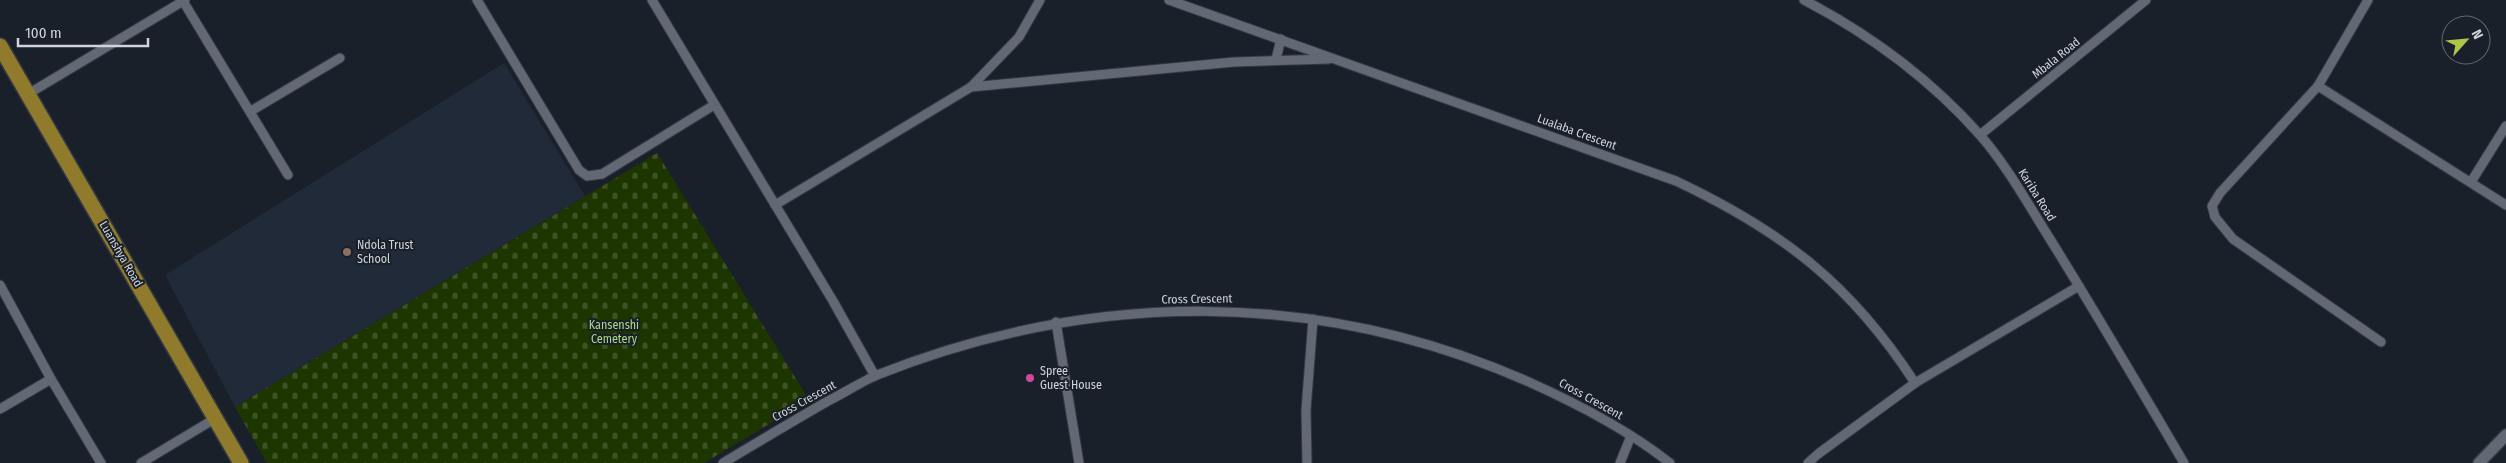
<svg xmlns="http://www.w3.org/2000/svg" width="2506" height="463" font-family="'Fira Sans Condensed',sans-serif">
	<defs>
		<pattern id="cemetery-stones" width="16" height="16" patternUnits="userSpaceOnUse" patternTransform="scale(1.25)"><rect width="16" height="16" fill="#1d3600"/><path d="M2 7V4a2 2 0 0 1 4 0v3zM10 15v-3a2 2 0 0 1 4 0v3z" fill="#3d5225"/></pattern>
	</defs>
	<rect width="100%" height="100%" fill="#1a202a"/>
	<path fill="#212a39" d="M 504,63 L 585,196 L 235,407 L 165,275 Z"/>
	<path fill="url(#cemetery-stones)" d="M 657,153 L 809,400 L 704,463 L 267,463 L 235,407 Z"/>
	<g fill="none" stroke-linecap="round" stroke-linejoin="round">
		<g stroke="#353a42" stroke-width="11">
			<g id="minor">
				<path d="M 477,0 L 579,170 L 587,176 L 602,174 L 714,105"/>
				<path d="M 652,0 L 833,301 L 875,376"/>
				<path d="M 1169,0 L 1676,181 C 1782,231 1851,284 1915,383"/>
				<path d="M 1804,0 C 1869,34 1931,80 1980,135 C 2007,166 2028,204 2050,239 C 2096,313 2140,388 2184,463"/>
				<path d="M 2368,0 L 2318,86 L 2220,193 L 2212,206 L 2215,217 L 2233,239 L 2381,342"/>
				<path d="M 183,1 L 288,175"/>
				<path d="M 1276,59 L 1281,39"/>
				<path d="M 2318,86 L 2506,205"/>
				<path d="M 971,87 L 1234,62 L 1329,59"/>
				<path d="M 28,94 L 185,0"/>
				<path d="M 251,111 L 340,58"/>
				<path d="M 1980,135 L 2146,0"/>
				<path d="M 2471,182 L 2506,126"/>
				<path d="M 775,205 L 971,87 L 1019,37 L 1040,0"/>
				<path d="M 0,285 L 51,379 L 101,463"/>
				<path d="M 1056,322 L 1079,463"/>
				<path d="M 0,409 L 51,379"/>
				<path d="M 141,463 L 216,418"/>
				<path d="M 723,463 C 758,442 793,421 828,401 C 844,393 861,382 877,375 C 1092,290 1317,288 1529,382 C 1578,404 1628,430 1670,463"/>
				<path d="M 1307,463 L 1306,410 L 1313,319"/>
				<path d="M 1620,463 L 1631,436"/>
				<path d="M 1808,463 L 1818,454 L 1915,383 L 2079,286"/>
			</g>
		</g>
		<g stroke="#353a42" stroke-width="14">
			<path id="tertiary" d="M 2479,463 L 2506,435"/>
		</g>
		<g stroke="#353a42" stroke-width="18">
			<path id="trunk" d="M 0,46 L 241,463"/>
		</g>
		<use href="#minor" stroke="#626975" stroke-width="9"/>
		<use href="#tertiary" stroke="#626975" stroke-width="11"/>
		<use href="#trunk" stroke="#907a2c" stroke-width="15"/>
	</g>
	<circle fill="#8d6e63" stroke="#1a202a" stroke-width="2" cx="347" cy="252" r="5"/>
	<circle fill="#d1479c" stroke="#1a202a" stroke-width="2" cx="1030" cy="378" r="5"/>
	<g text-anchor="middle" stroke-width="4" stroke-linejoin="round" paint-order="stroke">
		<g font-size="12" fill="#cfd4db" stroke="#1a202a">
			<text transform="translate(2056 58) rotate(-39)" y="4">Mbala Road</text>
			<text transform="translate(1577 132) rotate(20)" y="4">Lualaba Crescent</text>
			<text transform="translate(2037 195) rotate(58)" y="4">Kariba Road</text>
			<text transform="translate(121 254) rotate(60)" y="4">Luanshya Road</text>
			<text transform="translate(1197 299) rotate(-1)" y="4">Cross Crescent</text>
			<text transform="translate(1591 399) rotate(29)" y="4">Cross Crescent</text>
			<text transform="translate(804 401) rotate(-29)" y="4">Cross Crescent</text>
		</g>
		<g font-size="12" fill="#cfd4db" stroke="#1a202a" text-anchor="start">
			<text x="357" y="249">Ndola Trust<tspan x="357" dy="14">School</tspan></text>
			<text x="1040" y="375">Spree<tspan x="1040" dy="14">Guest House</tspan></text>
		</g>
		<g font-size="12" fill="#aada80" stroke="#1a202a">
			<text x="614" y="329">Kansenshi<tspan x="614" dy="14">Cemetery</tspan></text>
		</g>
	</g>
	<g transform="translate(2466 40) rotate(63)"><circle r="24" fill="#1a202a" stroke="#626871"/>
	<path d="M0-4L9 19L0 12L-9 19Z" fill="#b2c34c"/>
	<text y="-8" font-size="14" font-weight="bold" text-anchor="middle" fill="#cfd4db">N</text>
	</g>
	<path d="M18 38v8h130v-8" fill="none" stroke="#cfd4db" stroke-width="2.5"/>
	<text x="25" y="38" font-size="15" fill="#cfd4db" stroke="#1a202a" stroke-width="4" paint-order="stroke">100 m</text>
</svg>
